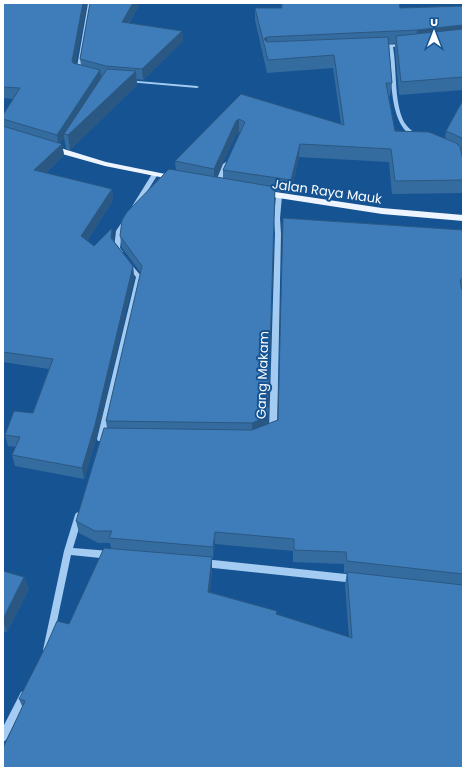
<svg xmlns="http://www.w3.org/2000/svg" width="466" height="771" font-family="Poppins,sans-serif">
	<rect width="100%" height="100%" fill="#165392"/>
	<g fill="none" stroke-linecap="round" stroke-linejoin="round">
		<g fill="#a4cbf1" fill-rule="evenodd">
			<path d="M 88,3 L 92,3 L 80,73 L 78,74 L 76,73 Z"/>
			<path d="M 403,44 L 405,45 L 405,46 L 393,47 C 397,70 394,102 404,122 C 408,128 412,131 418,135 L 418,137 L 416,138 C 387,126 393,74 388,47 L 379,47 L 377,46 L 379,45 Z"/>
			<path d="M 126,80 L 197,86 L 199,87 L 197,88 L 128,82 L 126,81 Z"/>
			<path d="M 226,162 L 229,164 L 220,186 L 219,187 L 215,187 L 214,186 L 223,164 Z"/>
			<path d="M 155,172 L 158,174 L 137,208 L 134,210 L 132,209 L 131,208 L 152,174 Z"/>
			<path d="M 279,194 L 282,196 L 280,218 L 281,234 L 277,430 L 276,432 L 270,432 L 269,430 L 275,234 L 274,218 L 276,196 Z"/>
			<path d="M 126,218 L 129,220 L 122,231 L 120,248 L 123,252 L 120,254 L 118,253 L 114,248 L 116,231 L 124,219 Z"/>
			<path d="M 128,262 L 130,263 L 142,277 L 105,439 L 104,441 L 98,441 L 97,439 L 136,277 L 125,264 Z"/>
			<path d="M 79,512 L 82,513 L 83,515 L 73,548 L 110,551 L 113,552 L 114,555 L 113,558 L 110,559 L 71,555 L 51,650 L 50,653 L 47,654 L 44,653 L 43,650 L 64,551 L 75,515 L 76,513 Z"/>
			<path d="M 204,559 L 355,575 L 358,576 L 359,579 L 358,582 L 355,583 L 204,567 L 201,566 L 200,563 L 201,560 Z"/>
			<path d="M 24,691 L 27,692 L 29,695 L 6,740 L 3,742 L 3,727 L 21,692 Z"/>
		</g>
		<g fill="#eef5ff" fill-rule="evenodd">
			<path d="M 48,146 L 54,146 L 106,162 L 175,176 L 179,178 L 175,180 L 105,166 L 48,150 Z"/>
			<path d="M 262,190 L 382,208 L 463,215 L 463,221 L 382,214 L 259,195 L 259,191 Z"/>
		</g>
	</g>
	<g fill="#356ca0" fill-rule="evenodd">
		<path d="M 3,3 L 87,3 L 75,63 L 81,65 L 80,59 L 90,3 L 140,3 L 129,23 L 182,31 L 183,41 L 143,80 L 137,79 L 137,85 L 70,150 L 66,149 L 64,137 L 60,143 L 62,144 L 64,155 L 46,173 L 112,189 L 113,200 L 87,241 L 94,246 L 114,239 L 113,240 L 133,266 L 134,277 L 97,436 L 84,479 L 15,466 L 12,455 L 16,447 L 8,446 L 5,435 L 33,413 L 49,369 L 3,362 L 3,115 L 13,99 L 3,98 Z"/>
		<path d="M 281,3 L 399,3 L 400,8 L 463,6 L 463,90 L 399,95 L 395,48 L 395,43 L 389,44 L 392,83 L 390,96 L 389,96 L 395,131 L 445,138 L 446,131 L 463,100 L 463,156 L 462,155 L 463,156 L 463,193 L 392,194 L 389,162 L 299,157 L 291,193 L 275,191 L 268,424 L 278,420 L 283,218 L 463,230 L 463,768 L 22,706 L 19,699 L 69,624 L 111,548 L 110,543 L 98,543 L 79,533 L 76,521 L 107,428 L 106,421 L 141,273 L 122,248 L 120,236 L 176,170 L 175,161 L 241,94 L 341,124 L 333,68 L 267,73 L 255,20 L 255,8 L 281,8 ZM 239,132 L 240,132 L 223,170 L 223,178 L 216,177 L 236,134 ZM 215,544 L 293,551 L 293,562 L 344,564 L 344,573 L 347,573 L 345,584 L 349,637 L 276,615 L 277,611 L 210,592 L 212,569 L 212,558 L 213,559 Z"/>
		<path d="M 3,571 L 24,577 L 29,589 L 7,632 L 3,631 Z"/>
	</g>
	<g fill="#2b5882">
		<path d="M 83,3 L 87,3 L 74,72 L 72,61 Z"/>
		<path d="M 133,3 L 140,3 L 123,32 L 122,22 Z"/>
		<path d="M 463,25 L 463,37 L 415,42 L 417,30 Z"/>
		<path d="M 182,31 L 183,41 L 143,80 L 142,69 Z"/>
		<path d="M 267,37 L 267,50 L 264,39 Z"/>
		<path d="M 100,70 L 102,81 L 64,134 L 64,137 L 58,146 L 57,135 Z"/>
		<path d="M 136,71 L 137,85 L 70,150 L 68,135 Z"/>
		<path d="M 239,119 L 239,132 L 236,134 L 214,182 L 214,169 L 236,121 Z"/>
		<path d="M 62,144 L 64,155 L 37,182 L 34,170 Z"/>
		<path d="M 300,144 L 299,157 L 291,193 L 291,180 Z"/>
		<path d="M 112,189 L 113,200 L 83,247 L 81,236 Z"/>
		<path d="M 112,228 L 114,239 L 113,249 L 111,238 Z"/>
		<path d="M 133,266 L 134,277 L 97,436 L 84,479 L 82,468 Z"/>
		<path d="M 268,416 L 268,427 L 252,434 L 252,423 Z"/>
		<path d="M 215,532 L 215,544 L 213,559 L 213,547 Z"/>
		<path d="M 212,557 L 212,569 L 209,603 L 208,592 Z"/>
		<path d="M 24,577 L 29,589 L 7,632 L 3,622 L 3,619 Z"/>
	</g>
	<g fill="#3e7dba" stroke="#2b5882">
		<path d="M 3,3 L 83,3 L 72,61 L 73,63 L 100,70 L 57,135 L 3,119 L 3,115 L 20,88 L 3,87 Z"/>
		<path d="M 90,3 L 133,3 L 122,22 L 182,31 L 142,69 L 106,66 L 80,59 Z"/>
		<path d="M 282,3 L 399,3 L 400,8 L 463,6 L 463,25 L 417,30 L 267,37 L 264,39 L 267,42 L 388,37 L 392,83 L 386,83 L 395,131 L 429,132 L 456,143 L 460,147 L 462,156 L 463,156 L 463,180 L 395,181 L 391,149 L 300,144 L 291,180 L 223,170 L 245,122 L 239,119 L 236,121 L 214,169 L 175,161 L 241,94 L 344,125 L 334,55 L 268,60 L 255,8 L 282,8 Z"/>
		<path d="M 463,29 L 463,77 L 401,82 L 396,36 Z"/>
		<path d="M 107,69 L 136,71 L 68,135 L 64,134 Z"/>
		<path d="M 463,100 L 463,140 L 462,138 L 446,131 Z"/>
		<path d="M 3,126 L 62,144 L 34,170 L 112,189 L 81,236 L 94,246 L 112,228 L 111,238 L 133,266 L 95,425 L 82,468 L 12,455 L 20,437 L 5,435 L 14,411 L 33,413 L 53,359 L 3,352 Z"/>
		<path d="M 169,169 L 275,187 L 268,416 L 252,423 L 106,421 L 142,266 L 120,236 L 122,220 L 127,212 Z"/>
		<path d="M 283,218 L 463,230 L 463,277 L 460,281 L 462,290 L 463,291 L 463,574 L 347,561 L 346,552 L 294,550 L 294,539 L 215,532 L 213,547 L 109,538 L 112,531 L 95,531 L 76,521 L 104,428 L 252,430 L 278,420 Z"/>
		<path d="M 104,548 L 212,557 L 208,592 L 277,611 L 276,614 L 352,638 L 347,572 L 463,585 L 463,768 L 3,768 L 3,748 L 25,701 L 19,699 L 47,644 L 57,621 L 69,624 Z"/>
		<path d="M 3,571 L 24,577 L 3,619 Z"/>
	</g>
	<g text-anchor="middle" stroke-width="4" stroke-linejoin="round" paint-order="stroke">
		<g font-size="13" fill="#fff" stroke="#165392">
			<text transform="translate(327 191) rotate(8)" y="5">Jalan Raya Mauk</text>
			<text transform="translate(262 375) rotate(-88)" y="5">Gang Makam</text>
		</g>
	</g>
	<rect width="466" height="771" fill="none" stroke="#ffffff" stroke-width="8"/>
	<g transform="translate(434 32)" stroke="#165392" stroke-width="3" paint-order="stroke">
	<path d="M0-3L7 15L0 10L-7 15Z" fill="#ffffff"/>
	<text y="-6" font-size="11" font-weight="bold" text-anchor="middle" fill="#ffffff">U</text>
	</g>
</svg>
